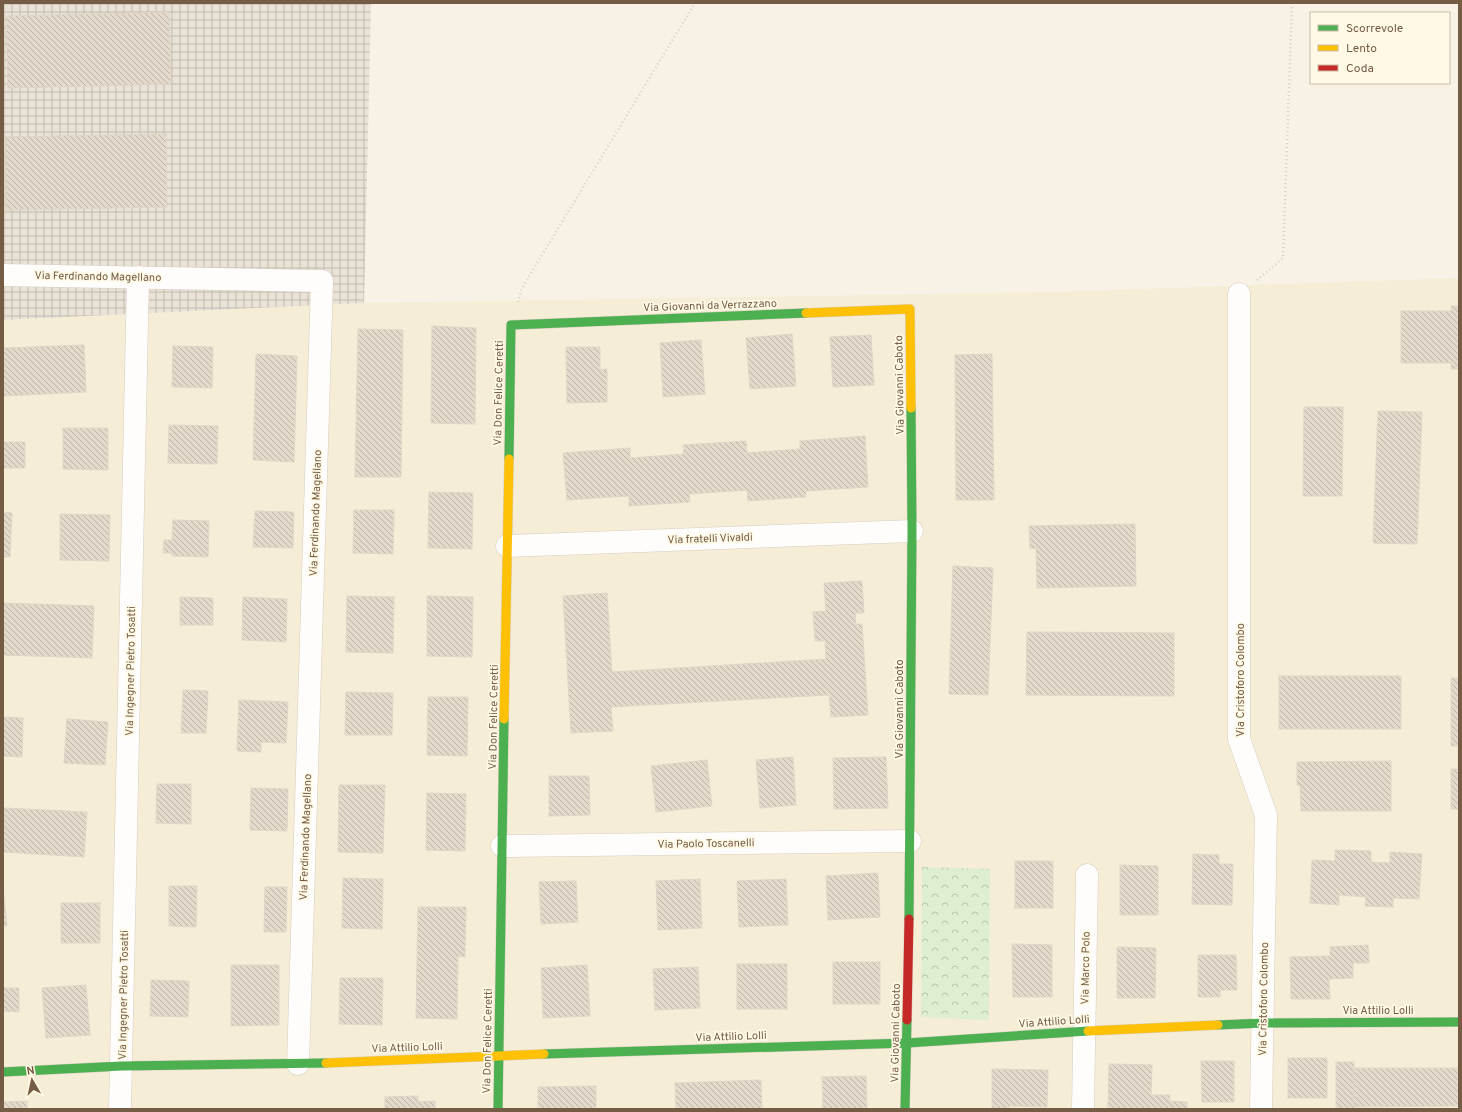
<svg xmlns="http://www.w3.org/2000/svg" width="1462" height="1112" font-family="Overpass,sans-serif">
	<defs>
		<pattern id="industrial-grid" width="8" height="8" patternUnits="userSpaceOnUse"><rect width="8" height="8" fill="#e9e2d6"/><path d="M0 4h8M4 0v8" fill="none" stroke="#c1baaf"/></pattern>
		<pattern id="park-crowns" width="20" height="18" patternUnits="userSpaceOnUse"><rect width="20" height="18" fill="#ddefce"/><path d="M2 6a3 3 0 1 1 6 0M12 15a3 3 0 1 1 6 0" fill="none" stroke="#b8c5a9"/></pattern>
		<pattern id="building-back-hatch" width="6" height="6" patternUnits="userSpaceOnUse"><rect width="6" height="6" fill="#e3dacc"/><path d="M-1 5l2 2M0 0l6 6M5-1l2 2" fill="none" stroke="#bdb4a7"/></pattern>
	</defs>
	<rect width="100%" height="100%" fill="#f7f2e5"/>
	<path fill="#f6edd7" d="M 1459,278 L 1459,1109 L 3,1109 L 3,320 L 364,303 L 1056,292 Z"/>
	<path fill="url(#industrial-grid)" d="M 3,3 L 371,3 L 364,303 L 3,320 Z"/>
	<path fill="url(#park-crowns)" d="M 922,867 L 990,869 L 989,1020 L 921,1017 Z"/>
	<g fill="url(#building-back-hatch)" stroke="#e0d6c7">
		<path d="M 169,12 L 171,84 L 8,88 L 6,16 Z"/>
		<path d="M 166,134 L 167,207 L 6,210 L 5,137 Z"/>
		<path d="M 1451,306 L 1459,306 L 1459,369 L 1451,369 L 1451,363 L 1401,363 L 1401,311 L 1451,311 Z"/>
		<path d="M 432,326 L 476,328 L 475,424 L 431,423 Z"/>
		<path d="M 358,329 L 403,330 L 401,477 L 355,477 Z"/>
		<path d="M 792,334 L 796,386 L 750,389 L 746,338 Z"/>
		<path d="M 871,335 L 874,385 L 833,387 L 830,337 Z"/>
		<path d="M 701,340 L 705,394 L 663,397 L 660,343 Z"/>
		<path d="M 84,345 L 86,392 L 3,396 L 3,348 Z"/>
		<path d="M 173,346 L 213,347 L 212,388 L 172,387 Z"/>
		<path d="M 566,347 L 600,347 L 600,370 L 607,369 L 607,402 L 567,403 Z"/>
		<path d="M 256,354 L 297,356 L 294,462 L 253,460 Z"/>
		<path d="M 992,354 L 994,500 L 956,500 L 955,355 Z"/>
		<path d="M 1304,407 L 1343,407 L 1342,496 L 1303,496 Z"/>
		<path d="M 1378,411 L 1422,412 L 1417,544 L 1373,543 Z"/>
		<path d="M 169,425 L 218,426 L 217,464 L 168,463 Z"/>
		<path d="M 63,428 L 108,428 L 108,470 L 63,469 Z"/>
		<path d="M 865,436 L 868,487 L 806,491 L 806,497 L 748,501 L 747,490 L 689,494 L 690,502 L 629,506 L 629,496 L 567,500 L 563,453 L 630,448 L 630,458 L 684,454 L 683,445 L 746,441 L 747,453 L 800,449 L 800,441 Z"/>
		<rect x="3" y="442" width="22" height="26"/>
		<path d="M 429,492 L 473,493 L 472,549 L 428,548 Z"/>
		<path d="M 354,510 L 394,510 L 393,554 L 353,553 Z"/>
		<path d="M 255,511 L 294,512 L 293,548 L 253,547 Z"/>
		<path d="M 3,512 L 12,513 L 10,557 L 3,557 Z"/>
		<path d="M 60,514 L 110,515 L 109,561 L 60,560 Z"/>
		<path d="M 173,520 L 209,521 L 208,557 L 172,556 L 172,553 L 163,553 L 164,540 L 172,540 Z"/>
		<path d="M 1135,524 L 1136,586 L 1037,588 L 1036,548 L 1030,549 L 1029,526 Z"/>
		<path d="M 953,566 L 993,568 L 988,695 L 949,694 Z"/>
		<path d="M 862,581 L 864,613 L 855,613 L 856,624 L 862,624 L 868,715 L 831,717 L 829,695 L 611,707 L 613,731 L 571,733 L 563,596 L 607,593 L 612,672 L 826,659 L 825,641 L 815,641 L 813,612 L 826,611 L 824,583 Z"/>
		<path d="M 347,596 L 394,597 L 393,653 L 346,652 Z"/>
		<path d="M 427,596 L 473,597 L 472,657 L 427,656 Z"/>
		<path d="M 180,597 L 213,598 L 213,625 L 180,625 Z"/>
		<path d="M 243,597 L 287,599 L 286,642 L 242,640 Z"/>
		<path d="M 3,603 L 94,606 L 92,658 L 3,655 Z"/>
		<path d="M 1027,632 L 1174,633 L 1174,696 L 1026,695 Z"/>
		<rect x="1279" y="676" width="122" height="53"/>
		<path d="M 1451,678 L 1459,678 L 1459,809 L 1451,809 L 1451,769 L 1458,769 L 1458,746 L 1451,746 Z"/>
		<path d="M 183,690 L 208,691 L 206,733 L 181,733 Z"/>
		<path d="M 346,692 L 393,693 L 392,735 L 345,735 Z"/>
		<path d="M 428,697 L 468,697 L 467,756 L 427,755 Z"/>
		<path d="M 239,700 L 288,702 L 286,743 L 261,742 L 261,752 L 237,751 Z"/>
		<path d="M 3,717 L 23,718 L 22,757 L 3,756 Z"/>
		<path d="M 67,719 L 108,722 L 105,765 L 64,763 Z"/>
		<path d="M 793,757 L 796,805 L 760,808 L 756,760 Z"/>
		<path d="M 886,757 L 888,808 L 834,809 L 833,758 Z"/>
		<path d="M 707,760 L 712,806 L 656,812 L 651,766 Z"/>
		<path d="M 1391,761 L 1391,811 L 1301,811 L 1300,785 L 1297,785 L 1297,762 Z"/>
		<path d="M 549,776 L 589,776 L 590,815 L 549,816 Z"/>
		<path d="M 157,784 L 191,784 L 191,824 L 156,823 Z"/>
		<path d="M 339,785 L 385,785 L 383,853 L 338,852 Z"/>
		<path d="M 251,788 L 288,789 L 287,831 L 250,830 Z"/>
		<path d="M 427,793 L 466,794 L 465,851 L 426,850 Z"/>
		<path d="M 4,808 L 87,812 L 84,857 L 3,852 Z"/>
		<path d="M 1335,850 L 1371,851 L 1371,862 L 1390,863 L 1390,852 L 1422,854 L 1419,899 L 1393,898 L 1393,907 L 1365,906 L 1366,897 L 1339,895 L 1339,905 L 1310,903 L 1312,860 L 1335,861 Z"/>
		<path d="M 1193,854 L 1219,855 L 1219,864 L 1233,864 L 1232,905 L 1192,904 Z"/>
		<rect x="1015" y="861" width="38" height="47"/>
		<path d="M 1120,865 L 1158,866 L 1158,915 L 1120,915 Z"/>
		<path d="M 878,873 L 880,917 L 828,920 L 826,876 Z"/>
		<path d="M 343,878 L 383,879 L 382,929 L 342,928 Z"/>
		<path d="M 700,879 L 702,928 L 658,930 L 656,881 Z"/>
		<path d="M 786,879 L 788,925 L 739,927 L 737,881 Z"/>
		<path d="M 576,881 L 578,922 L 541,924 L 539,882 Z"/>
		<path d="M 169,886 L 197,886 L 196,927 L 169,926 Z"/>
		<path d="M 3,887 L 7,926 L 3,926 Z"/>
		<path d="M 265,887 L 287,887 L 286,932 L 264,932 Z"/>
		<rect x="61" y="903" width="39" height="40"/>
		<path d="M 418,907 L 466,907 L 465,957 L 458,956 L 457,1019 L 416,1018 Z"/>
		<path d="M 1012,944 L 1052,945 L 1052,997 L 1013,997 Z"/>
		<path d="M 1368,945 L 1369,963 L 1353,963 L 1353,978 L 1329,979 L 1330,999 L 1291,999 L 1290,957 L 1330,956 L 1330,947 Z"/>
		<path d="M 1117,947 L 1156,948 L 1155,998 L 1117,998 Z"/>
		<path d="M 1198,955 L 1236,955 L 1237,990 L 1220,990 L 1220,997 L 1198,997 Z"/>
		<rect x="833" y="962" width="47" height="42"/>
		<rect x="737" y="964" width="50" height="45"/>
		<path d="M 231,965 L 279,965 L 279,1025 L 231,1026 Z"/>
		<path d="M 587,965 L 590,1016 L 543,1018 L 541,968 Z"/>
		<path d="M 698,967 L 700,1008 L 655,1010 L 653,969 Z"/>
		<path d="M 340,978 L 383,978 L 382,1025 L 339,1024 Z"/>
		<path d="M 151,980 L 189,981 L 188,1017 L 150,1016 Z"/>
		<path d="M 86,985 L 90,1035 L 46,1038 L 42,988 Z"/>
		<path d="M 3,988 L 19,988 L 19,1012 L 3,1011 Z"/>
		<rect x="1288" y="1058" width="39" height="40"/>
		<path d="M 1201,1061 L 1234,1061 L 1234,1102 L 1202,1102 Z"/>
		<rect x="1336" y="1062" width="18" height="47"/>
		<path d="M 1109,1064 L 1152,1065 L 1151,1095 L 1170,1095 L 1169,1101 L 1187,1102 L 1187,1109 L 1108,1109 Z"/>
		<path d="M 1354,1068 L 1459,1068 L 1459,1106 L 1354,1107 Z"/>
		<path d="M 992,1069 L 1048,1070 L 1047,1107 L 1009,1106 L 1008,1109 L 992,1109 Z"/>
		<path d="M 866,1076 L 867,1109 L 823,1109 L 822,1077 Z"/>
		<path d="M 761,1080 L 762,1109 L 676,1109 L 675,1083 Z"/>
		<path d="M 596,1086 L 596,1109 L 538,1109 L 538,1087 Z"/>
		<path d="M 418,1096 L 418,1102 L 435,1101 L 435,1109 L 385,1109 L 385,1097 Z"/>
		<path d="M 27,1101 L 27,1109 L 4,1109 L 4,1102 Z"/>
	</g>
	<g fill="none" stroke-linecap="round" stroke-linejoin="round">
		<g stroke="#d6cdc0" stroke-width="23">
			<g id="street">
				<path d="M 3,275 L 322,281 L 298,1064"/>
				<path d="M 1239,294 L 1239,739 L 1266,815 L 1261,1109"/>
				<path d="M 507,546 L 912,531"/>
				<path d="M 502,846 L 910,841"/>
				<path d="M 120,1109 L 138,277"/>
				<path d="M 1083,1109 L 1087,875"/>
			</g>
		</g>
		<g stroke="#d7cfc2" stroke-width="10">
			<g id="fast">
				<path d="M 509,459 L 511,325 L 806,313"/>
				<path d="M 909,919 L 912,531 L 911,408"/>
				<path d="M 1218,1025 L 1263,1023 L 1459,1022"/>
				<path d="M 544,1054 L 907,1043 L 1088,1031"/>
				<path d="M 3,1072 L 122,1066 L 326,1063"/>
				<path d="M 498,1109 L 504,719"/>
				<path d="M 905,1109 L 907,1020"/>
			</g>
		</g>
		<g stroke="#d7cfc2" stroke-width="10">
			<g id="slow">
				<path d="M 806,313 L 910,309 L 911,408"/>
				<path d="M 504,719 L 509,459"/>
				<path d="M 1088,1031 L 1218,1025"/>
				<path d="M 326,1063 L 544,1054"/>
			</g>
		</g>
		<g stroke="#d7cfc2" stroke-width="10">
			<path id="jam" d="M 907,1020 L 909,919"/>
		</g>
		<g stroke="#d7d0c8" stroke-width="2.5" stroke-dasharray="1 3" stroke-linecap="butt">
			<path d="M 1257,280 L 1283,258 L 1292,3"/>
			<path d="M 518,302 L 522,288 L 695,3"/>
		</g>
		<use href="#street" stroke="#fefdfb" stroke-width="22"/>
		<use href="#fast" stroke="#4caf50" stroke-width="9"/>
		<use href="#slow" stroke="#ffc107" stroke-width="9"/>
		<use href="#jam" stroke="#c62828" stroke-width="9"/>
	</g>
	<g text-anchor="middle" stroke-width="3.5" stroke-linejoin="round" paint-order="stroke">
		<g font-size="11" fill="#755d45" stroke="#fff9e6">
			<text transform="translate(98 276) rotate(1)" y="4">Via Ferdinando Magellano</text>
			<text transform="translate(710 305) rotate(-2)" y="4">Via Giovanni da Verrazzano</text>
			<text transform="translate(899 385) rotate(-91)" y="4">Via Giovanni Caboto</text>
			<text transform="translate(498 393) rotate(-89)" y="4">Via Don Felice Ceretti</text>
			<text transform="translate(315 513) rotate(-88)" y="4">Via Ferdinando Magellano</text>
			<text transform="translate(710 538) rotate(-2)" y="4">Via fratelli Vivaldi</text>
			<text transform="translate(130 671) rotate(-89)" y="4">Via Ingegner Pietro Tosatti</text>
			<text transform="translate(1240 680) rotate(-90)" y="4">Via Cristoforo Colombo</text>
			<text transform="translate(899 709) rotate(-90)" y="4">Via Giovanni Caboto</text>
			<text transform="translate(493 717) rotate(-89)" y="4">Via Don Felice Ceretti</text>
			<text transform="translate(305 837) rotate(-88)" y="4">Via Ferdinando Magellano</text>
			<text transform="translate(706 843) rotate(-1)" y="4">Via Paolo Toscanelli</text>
			<text transform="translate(1085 968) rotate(-89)" y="4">Via Marco Polo</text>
			<text transform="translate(123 995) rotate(-89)" y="4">Via Ingegner Pietro Tosatti</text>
			<text transform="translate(1263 999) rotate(-89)" y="4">Via Cristoforo Colombo</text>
			<text x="1378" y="1014">Via Attilio Lolli</text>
			<text transform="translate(1054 1021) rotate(-4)" y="4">Via Attilio Lolli</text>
			<text transform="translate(895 1033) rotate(-89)" y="4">Via Giovanni Caboto</text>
			<text transform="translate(731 1036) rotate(-2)" y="4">Via Attilio Lolli</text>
			<text transform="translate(487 1041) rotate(-89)" y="4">Via Don Felice Ceretti</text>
			<text transform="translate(407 1047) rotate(-2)" y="4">Via Attilio Lolli</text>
		</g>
	</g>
	<rect width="1462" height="1112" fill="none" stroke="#755d45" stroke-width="8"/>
	<rect x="1310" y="12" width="140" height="72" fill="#fff9e6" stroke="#c8bba6"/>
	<rect x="1318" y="25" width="20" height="6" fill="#4caf50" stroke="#c8bba6"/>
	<text x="1346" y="32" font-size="12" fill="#755d45">Scorrevole</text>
	<rect x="1318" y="45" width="20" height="6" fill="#ffc107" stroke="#c8bba6"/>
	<text x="1346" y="52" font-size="12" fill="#755d45">Lento</text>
	<rect x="1318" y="65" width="20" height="6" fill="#c62828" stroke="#c8bba6"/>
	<text x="1346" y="72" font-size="12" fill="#755d45">Coda</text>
	<g transform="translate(32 1080) rotate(351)" stroke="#fff9e6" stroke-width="3" paint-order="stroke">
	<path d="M0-3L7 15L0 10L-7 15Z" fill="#755d45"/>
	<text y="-6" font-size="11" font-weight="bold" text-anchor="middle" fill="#755d45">N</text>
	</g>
</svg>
